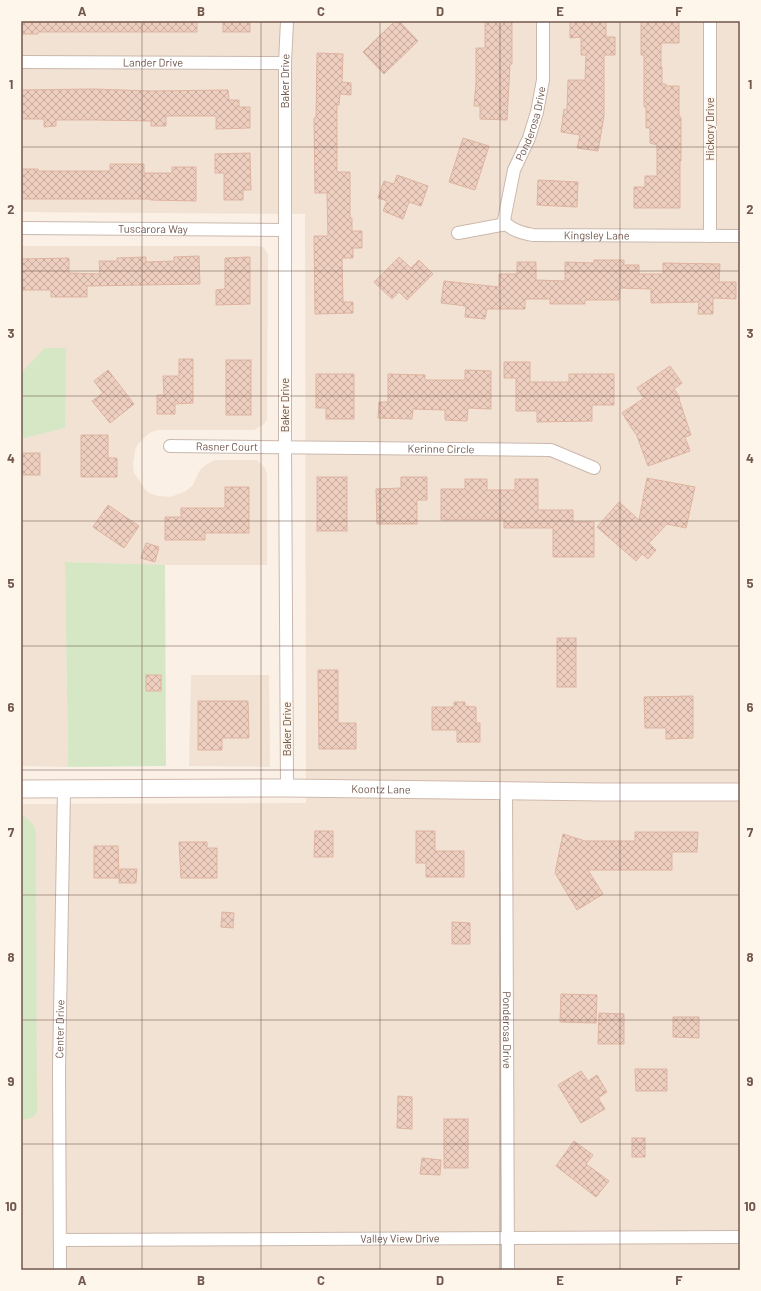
<svg xmlns="http://www.w3.org/2000/svg" width="761" height="1291" font-family="Barlow,sans-serif">
	<defs>
		<pattern id="building-cross-hatch" width="8" height="8" patternUnits="userSpaceOnUse"><rect width="8" height="8" fill="#eecebe"/><path d="M0 0l8 8M0 8l8-8" fill="none" stroke="#c5aa9d"/></pattern>
	</defs>
	<rect width="100%" height="100%" fill="#faf0e5"/>
	<g fill="#f1e2d4">
		<path d="M 21,21 L 740,21 L 740,1270 L 21,1270 L 21,804 L 306,803 L 305,214 L 21,212 Z"/>
		<path d="M 21,246 L 258,246 L 263,247 L 268,254 L 267,419 L 264,424 L 254,430 L 158,430 L 149,433 L 138,444 L 135,450 L 133,464 L 134,473 L 144,488 L 149,493 L 158,496 L 171,497 L 186,491 L 193,485 L 200,470 L 207,464 L 215,460 L 257,460 L 265,468 L 267,475 L 267,565 L 137,565 L 65,562 L 68,767 L 21,766 L 21,439 L 65,428 L 45,349 L 21,373 Z"/>
		<path d="M 191,675 L 269,675 L 270,767 L 189,766 Z"/>
	</g>
	<g fill="#d5e7c4">
		<path d="M 45,348 L 66,348 L 65,428 L 21,439 L 21,373 Z"/>
		<path d="M 65,562 L 165,565 L 166,766 L 68,767 Z"/>
		<path d="M 21,815 C 31,820 36,825 36,837 L 37,1112 C 33,1119 28,1119 21,1119 Z"/>
	</g>
	<g fill="url(#building-cross-hatch)" stroke="#dfb4a0">
		<path d="M 21,21 L 197,21 L 197,32 L 38,32 L 38,34 L 21,34 Z"/>
		<rect x="223" y="21" width="27" height="11"/>
		<path d="M 395,21 L 399,21 L 418,41 L 384,74 L 363,52 Z"/>
		<path d="M 485,21 L 512,21 L 512,64 L 510,64 L 507,120 L 480,119 L 480,106 L 474,106 L 476,83 L 476,48 L 485,48 Z"/>
		<path d="M 570,21 L 606,21 L 606,37 L 615,37 L 615,55 L 604,55 L 604,116 L 598,151 L 577,148 L 580,135 L 561,132 L 564,109 L 567,110 L 568,80 L 585,80 L 586,55 L 581,55 L 581,37 L 570,38 Z"/>
		<path d="M 641,21 L 679,21 L 679,43 L 661,43 L 661,67 L 662,67 L 662,84 L 666,84 L 666,86 L 679,86 L 679,117 L 681,117 L 681,161 L 680,161 L 680,208 L 634,208 L 634,187 L 645,187 L 645,176 L 657,176 L 657,145 L 650,143 L 650,128 L 646,128 L 646,107 L 644,107 L 644,55 L 641,55 Z"/>
		<path d="M 317,53 L 343,54 L 342,82 L 351,83 L 351,95 L 340,94 L 339,105 L 337,105 L 337,172 L 350,172 L 350,218 L 352,218 L 352,231 L 362,231 L 362,248 L 353,248 L 353,258 L 342,258 L 343,302 L 353,302 L 353,313 L 315,314 L 314,236 L 328,236 L 327,193 L 315,193 L 314,118 L 316,118 Z"/>
		<path d="M 92,89 L 151,91 L 228,90 L 229,100 L 239,100 L 239,107 L 250,107 L 250,128 L 216,129 L 216,116 L 166,116 L 166,126 L 151,126 L 151,121 L 98,120 L 56,120 L 56,126 L 44,127 L 44,119 L 21,119 L 21,90 Z"/>
		<path d="M 463,138 L 489,146 L 475,190 L 449,182 Z"/>
		<path d="M 250,153 L 251,190 L 243,190 L 243,200 L 224,200 L 224,173 L 215,173 L 215,154 Z"/>
		<path d="M 110,164 L 144,164 L 144,173 L 172,173 L 172,167 L 196,167 L 196,201 L 151,200 L 151,199 L 21,199 L 21,169 L 38,169 L 38,171 L 110,171 Z"/>
		<path d="M 397,175 L 428,186 L 421,206 L 409,202 L 403,219 L 383,211 L 387,201 L 378,198 L 384,181 L 394,184 Z"/>
		<path d="M 538,180 L 578,182 L 577,207 L 537,205 Z"/>
		<path d="M 199,256 L 200,284 L 87,286 L 87,297 L 51,297 L 51,290 L 21,290 L 21,259 L 69,258 L 69,273 L 100,274 L 99,261 L 117,261 L 117,258 L 146,257 L 146,262 L 174,261 L 174,257 Z"/>
		<path d="M 250,257 L 250,304 L 216,305 L 216,290 L 225,289 L 225,258 Z"/>
		<path d="M 399,257 L 411,268 L 419,260 L 433,274 L 407,300 L 399,292 L 392,299 L 374,282 Z"/>
		<path d="M 594,260 L 624,260 L 624,265 L 639,265 L 639,274 L 663,274 L 663,263 L 720,264 L 719,282 L 736,282 L 736,299 L 713,298 L 713,314 L 698,314 L 699,302 L 651,303 L 651,289 L 620,288 L 619,300 L 585,300 L 585,304 L 550,304 L 550,299 L 525,299 L 525,309 L 487,309 L 485,319 L 465,317 L 466,306 L 441,303 L 444,281 L 499,287 L 499,274 L 517,274 L 517,262 L 536,262 L 536,280 L 565,281 L 565,262 L 594,263 Z"/>
		<path d="M 179,359 L 193,359 L 193,403 L 175,404 L 175,414 L 157,414 L 157,395 L 164,395 L 163,376 L 179,376 Z"/>
		<rect x="226" y="360" width="25" height="55"/>
		<path d="M 504,362 L 530,362 L 530,382 L 569,382 L 569,374 L 614,374 L 614,405 L 592,405 L 592,421 L 537,422 L 537,411 L 516,411 L 516,378 L 504,378 Z"/>
		<path d="M 670,366 L 682,383 L 674,389 L 680,398 L 679,399 L 691,435 L 685,437 L 690,451 L 648,466 L 637,436 L 622,413 L 644,398 L 637,388 Z"/>
		<path d="M 108,370 L 134,404 L 110,423 L 92,401 L 103,393 L 94,381 Z"/>
		<path d="M 465,370 L 491,371 L 491,409 L 468,408 L 467,421 L 445,420 L 445,410 L 413,409 L 412,419 L 378,418 L 379,402 L 388,402 L 388,374 L 425,375 L 425,380 L 465,380 Z"/>
		<path d="M 316,374 L 354,374 L 354,419 L 326,419 L 326,408 L 316,408 Z"/>
		<path d="M 81,435 L 108,435 L 108,458 L 117,458 L 117,477 L 81,477 Z"/>
		<rect x="21" y="453" width="19" height="22"/>
		<rect x="317" y="477" width="30" height="54"/>
		<path d="M 401,477 L 427,477 L 427,500 L 417,500 L 417,524 L 377,524 L 376,489 L 401,488 Z"/>
		<path d="M 647,478 L 695,487 L 686,528 L 667,524 L 649,543 L 656,550 L 648,559 L 642,554 L 636,561 L 597,527 L 619,502 L 639,520 Z"/>
		<path d="M 465,479 L 487,479 L 487,490 L 515,490 L 515,479 L 538,479 L 538,510 L 573,510 L 573,522 L 594,522 L 594,557 L 553,557 L 553,528 L 504,528 L 504,520 L 441,520 L 441,489 L 465,489 Z"/>
		<path d="M 225,487 L 249,487 L 249,533 L 205,533 L 205,540 L 165,540 L 165,517 L 181,517 L 181,508 L 225,508 Z"/>
		<path d="M 108,505 L 139,526 L 124,548 L 93,527 Z"/>
		<path d="M 146,543 L 159,547 L 155,562 L 141,558 Z"/>
		<rect x="557" y="638" width="19" height="49"/>
		<path d="M 318,670 L 338,670 L 338,723 L 356,723 L 356,749 L 319,749 Z"/>
		<rect x="146" y="675" width="15" height="16"/>
		<path d="M 693,696 L 693,738 L 666,739 L 666,728 L 645,728 L 644,697 Z"/>
		<path d="M 198,701 L 248,701 L 249,738 L 222,738 L 222,750 L 198,750 Z"/>
		<path d="M 454,702 L 465,702 L 465,706 L 476,707 L 476,723 L 480,723 L 480,742 L 457,742 L 457,730 L 432,730 L 432,707 L 454,707 Z"/>
		<path d="M 315,831 L 333,831 L 333,857 L 314,857 Z"/>
		<path d="M 416,831 L 435,831 L 435,851 L 464,851 L 464,877 L 426,877 L 426,863 L 416,863 Z"/>
		<path d="M 635,832 L 698,832 L 697,852 L 672,852 L 672,870 L 588,870 L 603,894 L 577,910 L 555,873 L 563,834 L 585,841 L 635,841 Z"/>
		<path d="M 179,842 L 207,842 L 207,848 L 217,848 L 217,878 L 181,878 Z"/>
		<path d="M 94,846 L 118,846 L 119,878 L 94,878 Z"/>
		<path d="M 120,869 L 137,869 L 136,883 L 119,883 Z"/>
		<path d="M 222,912 L 234,913 L 233,928 L 221,927 Z"/>
		<path d="M 452,922 L 470,923 L 470,944 L 452,944 Z"/>
		<path d="M 561,994 L 597,995 L 596,1023 L 560,1022 Z"/>
		<path d="M 599,1013 L 624,1014 L 624,1044 L 598,1044 Z"/>
		<path d="M 673,1017 L 699,1017 L 699,1038 L 673,1037 Z"/>
		<path d="M 635,1069 L 667,1069 L 667,1091 L 636,1091 Z"/>
		<path d="M 581,1071 L 588,1081 L 597,1075 L 607,1092 L 598,1098 L 605,1109 L 581,1123 L 558,1085 Z"/>
		<path d="M 398,1096 L 412,1097 L 412,1129 L 397,1128 Z"/>
		<rect x="444" y="1119" width="24" height="49"/>
		<rect x="632" y="1138" width="13" height="19"/>
		<path d="M 574,1141 L 593,1155 L 586,1164 L 609,1181 L 596,1197 L 556,1166 Z"/>
		<path d="M 422,1158 L 441,1160 L 440,1175 L 420,1174 Z"/>
	</g>
	<g fill="none" stroke-linecap="round" stroke-linejoin="round">
		<g stroke="#cbb8ac" stroke-width="14">
			<g id="street">
				<path d="M 710,21 L 710,236"/>
				<path id="s1" d="M 21,62 L 285,63"/>
				<path id="s2" d="M 506,224 L 504,220 L 514,170 L 529,138 L 537,112 L 543,80 L 543,21"/>
				<path id="s3" d="M 21,228 L 285,230"/>
				<path id="s4" d="M 458,233 L 506,224 C 514,231 523,233 533,235 L 740,236"/>
				<path id="s5" d="M 170,446 L 551,450 L 594,468"/>
				<path id="s6" d="M 287,788 L 285,446 L 285,63 L 287,21"/>
				<path id="s7" d="M 506,790 L 508,1270"/>
				<path id="s8" d="M 60,1240 L 740,1237"/>
				<path id="s9" d="M 60,1270 L 59,1070 L 64,789"/>
			</g>
		</g>
		<g stroke="#d0b9ac" stroke-width="19">
			<g id="secondary">
				<path id="s10" d="M 21,789 L 287,788 L 601,792 L 740,792"/>
			</g>
		</g>
		<use href="#street" stroke="#fff" stroke-width="12"/>
		<use href="#secondary" stroke="#fff" stroke-width="17"/>
	</g>
	<path fill="none" stroke="#71574c" stroke-width="1" stroke-opacity="0.55" d="M 142,21 L 142,1270M 261,21 L 261,1270M 380,21 L 380,1270M 500,21 L 500,1270M 620,21 L 620,1270M 21,147 L 740,147M 21,271 L 740,271M 21,396 L 740,396M 21,521 L 740,521M 21,646 L 740,646M 21,770 L 740,770M 21,895 L 740,895M 21,1020 L 740,1020M 21,1144 L 740,1144"/>
	<g text-anchor="middle" stroke-width="3" stroke-linejoin="round" paint-order="stroke">
		<g font-size="11" fill="#71574c" stroke="#fef5eb">
			<text dy="4" stroke="none"><textPath href="#s1" startOffset="132">Lander Drive</textPath></text>
			<text dy="4" stroke="none"><textPath href="#s6" startOffset="707">Baker Drive</textPath></text>
			<text dy="4" stroke="none"><textPath href="#s2" startOffset="105">Ponderosa Drive</textPath></text>
			<text transform="translate(710 129) rotate(-90)" y="4">Hickory Drive</text>
			<text dy="4" stroke="none"><textPath href="#s3" startOffset="132">Tuscarora Way</textPath></text>
			<text dy="4" stroke="none"><textPath href="#s4" startOffset="142">Kingsley Lane</textPath></text>
			<text transform="translate(285 405) rotate(-90)" y="4">Baker Drive</text>
			<text dy="4" stroke="none"><textPath href="#s5" startOffset="57">Rasner Court</textPath></text>
			<text dy="4" stroke="none"><textPath href="#s5" startOffset="271">Kerinne Circle</textPath></text>
			<text transform="translate(287 729) rotate(-90)" y="4">Baker Drive</text>
			<text dy="4" stroke="none"><textPath href="#s10" startOffset="360">Koontz Lane</textPath></text>
			<text dy="4" stroke="none"><textPath href="#s9" startOffset="241">Center Drive</textPath></text>
			<text dy="4" stroke="none"><textPath href="#s7" startOffset="240">Ponderosa Drive</textPath></text>
			<text dy="4" stroke="none"><textPath href="#s8" startOffset="340">Valley View Drive</textPath></text>
		</g>
	</g>
	<rect width="761" height="1291" fill="none" stroke="#fef5eb" stroke-width="44"/>
	<rect x="22" y="22" width="717" height="1247" fill="none" stroke="#71574c" stroke-width="1.5"/>
	<g font-size="13" text-anchor="middle" font-weight="bold" fill="#71574c">
		<text x="82" y="16">A</text>
		<text x="201" y="16">B</text>
		<text x="321" y="16">C</text>
		<text x="440" y="16">D</text>
		<text x="560" y="16">E</text>
		<text x="679" y="16">F</text>
		<text x="11" y="89">1</text>
		<text x="750" y="89">1</text>
		<text x="11" y="214">2</text>
		<text x="750" y="214">2</text>
		<text x="11" y="338">3</text>
		<text x="750" y="338">3</text>
		<text x="11" y="463">4</text>
		<text x="750" y="463">4</text>
		<text x="11" y="588">5</text>
		<text x="750" y="588">5</text>
		<text x="11" y="712">6</text>
		<text x="750" y="712">6</text>
		<text x="11" y="837">7</text>
		<text x="750" y="837">7</text>
		<text x="11" y="962">8</text>
		<text x="750" y="962">8</text>
		<text x="11" y="1086">9</text>
		<text x="750" y="1086">9</text>
		<text x="11" y="1211">10</text>
		<text x="750" y="1211">10</text>
		<text x="82" y="1285">A</text>
		<text x="201" y="1285">B</text>
		<text x="321" y="1285">C</text>
		<text x="440" y="1285">D</text>
		<text x="560" y="1285">E</text>
		<text x="679" y="1285">F</text>
	</g>
</svg>
